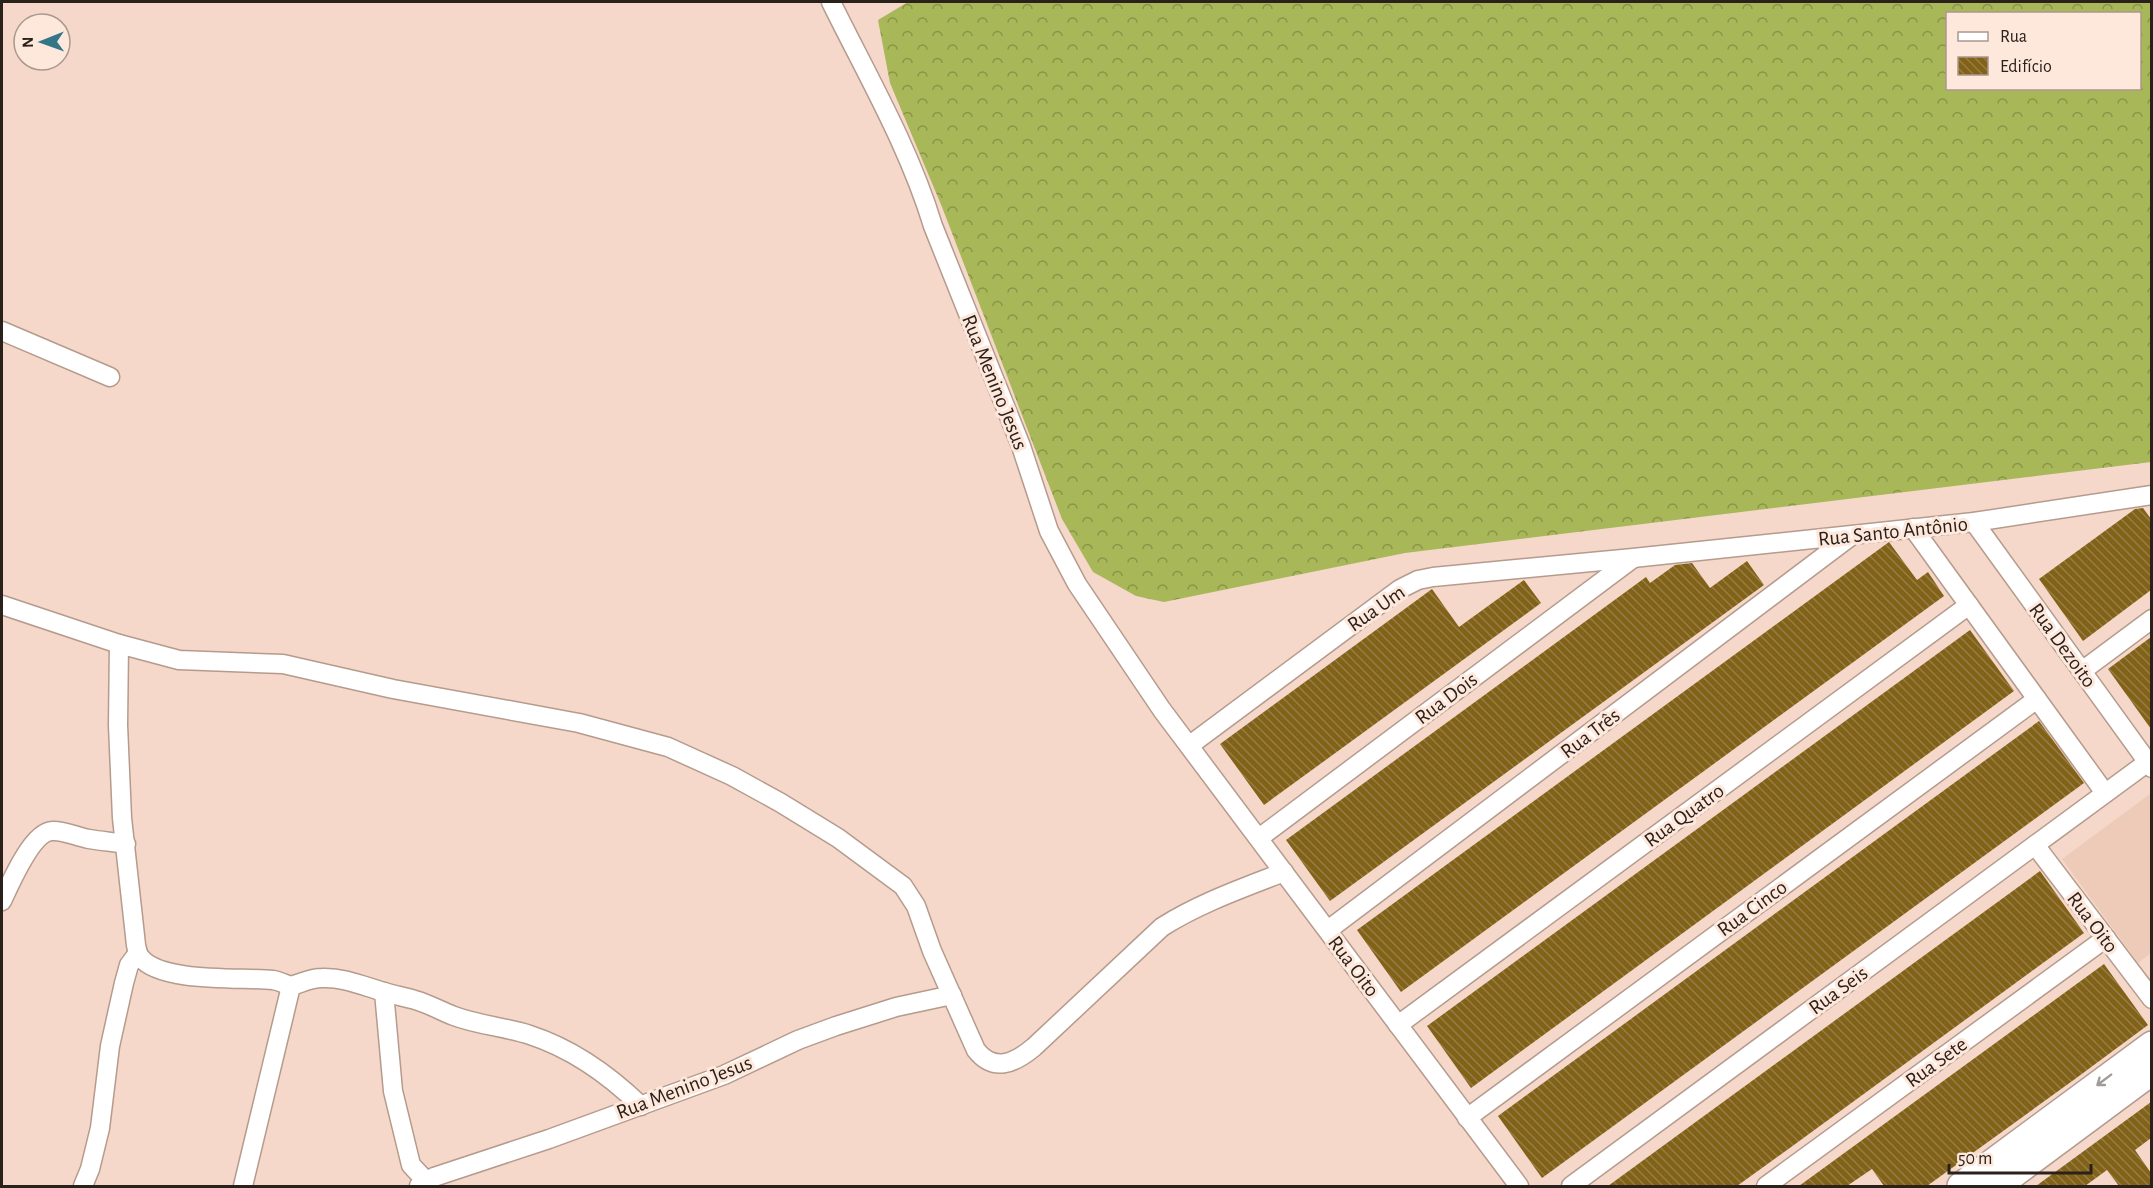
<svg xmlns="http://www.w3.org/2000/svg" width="2153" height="1188" font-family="'Alegreya Sans',sans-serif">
	<defs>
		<pattern id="forest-crowns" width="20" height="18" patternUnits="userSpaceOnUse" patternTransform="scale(1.5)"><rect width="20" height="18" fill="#a8b758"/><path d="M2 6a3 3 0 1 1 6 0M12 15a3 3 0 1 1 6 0" fill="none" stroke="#899448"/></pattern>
		<pattern id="building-back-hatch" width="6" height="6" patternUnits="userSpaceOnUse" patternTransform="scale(1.5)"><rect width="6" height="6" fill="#826216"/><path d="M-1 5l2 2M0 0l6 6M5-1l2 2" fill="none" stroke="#947d48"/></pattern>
	</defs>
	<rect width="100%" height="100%" fill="#f5d8c9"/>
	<path fill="#eecbb8" d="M 2150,794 L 2151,953 L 2138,963 L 2062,859 Z"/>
	<path fill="url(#forest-crowns)" fill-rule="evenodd" d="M 908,2 L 2151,2 L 2151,462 L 1405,553 L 1164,602 L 1136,596 L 1093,572 L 1062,519 L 942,207 L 890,83 L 878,20 ZM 1948,14 L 2140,14 L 2140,88 L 1948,88 Z"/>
	<g fill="url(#building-back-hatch)">
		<path d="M 2143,508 L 2151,519 L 2151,590 L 2083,641 L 2039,579 L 2135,509 Z"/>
		<path d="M 1889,542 L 1917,580 L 1928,572 L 1944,596 L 1401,992 L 1357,930 Z"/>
		<path d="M 1747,561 L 1764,585 L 1330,901 L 1286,840 L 1646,577 L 1650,583 L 1675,565 L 1692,563 L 1710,588 Z"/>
		<path d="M 1524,580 L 1541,603 L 1264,805 L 1220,744 L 1432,589 L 1459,627 Z"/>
		<path d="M 1970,630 L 2014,691 L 1471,1088 L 1427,1026 Z"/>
		<path d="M 2151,637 L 2151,729 L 2108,669 Z"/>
		<path d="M 2039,721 L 2084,783 L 1542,1178 L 1498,1116 Z"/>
		<path d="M 2040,871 L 2084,933 L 1798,1142 L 1737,1186 L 1608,1186 Z"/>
		<path d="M 2104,964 L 2148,1025 L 2075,1079 L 1927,1186 L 1884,1186 L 1872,1169 L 1847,1186 L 1799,1186 Z"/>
		<path d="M 2151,1102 L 2151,1138 L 2135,1150 L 2151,1173 L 2151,1186 L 2119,1186 L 2107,1170 L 2085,1186 L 2036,1186 Z"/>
	</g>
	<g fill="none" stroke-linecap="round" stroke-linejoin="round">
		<g stroke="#b59b8d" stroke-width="21">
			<g id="street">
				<path d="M 831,2 C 867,75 909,147 933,226 L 1021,446 L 1049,531 L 1077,584 L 1162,710 L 1519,1186"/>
				<path d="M 2,331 L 110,377"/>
				<path d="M 1974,522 L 2152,768"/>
				<path d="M 1913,528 L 2105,793"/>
				<path d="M 2,605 L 119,644 L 179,660 L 283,664 L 393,689 L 579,723 L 668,747 L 732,776 L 781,803 L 838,838 L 903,886 L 916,906 L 932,951 L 976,1050 C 994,1073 1015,1063 1034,1047 L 1162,927 C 1200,903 1243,888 1284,872"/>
				<path d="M 119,644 L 118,725 L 122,818 L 136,945 C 137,949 137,954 141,958 C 162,983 242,977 273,980 C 279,981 285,984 291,986 C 302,983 310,978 322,978 C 344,977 363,986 384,992 C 394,995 405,997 415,1000 C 429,1004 441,1011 454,1016 C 478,1025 505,1027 530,1035 C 573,1049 609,1075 641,1106"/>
				<path d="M 2082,671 L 2152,619"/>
				<path d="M 1190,745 L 1400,589 L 1418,580 L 1433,577 L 1633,558 L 1974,522 L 2152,495"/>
				<path d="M 1259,838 L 1632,559"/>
				<path d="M 2035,845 L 2152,999"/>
				<path d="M 2,901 C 10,884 32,832 52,831 C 64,830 77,837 89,839 C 101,841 113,842 126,844"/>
				<path d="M 1328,930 L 1851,536"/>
				<path d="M 384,992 L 393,1091 L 411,1165 L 426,1181"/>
				<path d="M 1398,1025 L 1969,605"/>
				<path d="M 1467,1118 L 2037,699"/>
				<path d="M 83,1186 L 90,1169 L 100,1128 L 110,1046 L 124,983 L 129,965 L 138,953"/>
				<path d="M 243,1186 L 291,986"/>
				<path d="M 419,1186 L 434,1177 L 549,1139 L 724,1075 L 798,1040 L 836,1026 L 896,1007 L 952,995"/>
				<path d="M 1571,1186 L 2152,759"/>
				<path d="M 1766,1186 L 2106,938"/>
			</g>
		</g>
		<g stroke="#b59b8d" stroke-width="30">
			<g id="secondary">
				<path d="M 1961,1186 L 2152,1045"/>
				<path d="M 1997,1186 L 2152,1071"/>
			</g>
		</g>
		<use href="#street" stroke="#fff" stroke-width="18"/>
		<use href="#secondary" stroke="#fff" stroke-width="27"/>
	</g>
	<defs><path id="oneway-shaft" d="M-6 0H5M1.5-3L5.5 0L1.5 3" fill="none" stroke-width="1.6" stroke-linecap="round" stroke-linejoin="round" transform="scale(1.5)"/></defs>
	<use stroke="#a09b98" href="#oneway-shaft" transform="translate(2104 1080) rotate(143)"/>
	<g text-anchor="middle" stroke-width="6" stroke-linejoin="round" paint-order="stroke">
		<g font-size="21" fill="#2b211b" stroke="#fee7db">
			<text transform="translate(995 382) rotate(68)" y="7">Rua Menino Jesus</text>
			<text transform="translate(1893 531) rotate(-6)" y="7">Rua Santo Antônio</text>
			<text transform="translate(1376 608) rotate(-35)" y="7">Rua Um</text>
			<text transform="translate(2063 645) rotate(54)" y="7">Rua Dezoito</text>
			<text transform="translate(1446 698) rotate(-37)" y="7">Rua Dois</text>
			<text transform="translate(1590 733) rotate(-37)" y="7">Rua Três</text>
			<text transform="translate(1684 815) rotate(-36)" y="7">Rua Quatro</text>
			<text transform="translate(1752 908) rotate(-36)" y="7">Rua Cinco</text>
			<text transform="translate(2093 922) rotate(53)" y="7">Rua Oito</text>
			<text transform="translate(1354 966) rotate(53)" y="7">Rua Oito</text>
			<text transform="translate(1838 990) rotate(-36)" y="7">Rua Seis</text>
			<text transform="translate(1936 1062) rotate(-36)" y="7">Rua Sete</text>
			<text transform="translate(684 1087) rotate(-21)" y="7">Rua Menino Jesus</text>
		</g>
	</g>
	<rect width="2153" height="1188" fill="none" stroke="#2b211b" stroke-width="6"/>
	<rect x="1946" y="12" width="195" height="78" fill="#fee7db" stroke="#aa988e" stroke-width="1.5"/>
	<rect x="1958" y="32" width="30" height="9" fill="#ffffff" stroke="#aa988e" stroke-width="1.5"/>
	<text x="2000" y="42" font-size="18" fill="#2b211b">Rua</text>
	<rect x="1958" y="57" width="30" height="18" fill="url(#building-back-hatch)" stroke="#aa988e" stroke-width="1.5"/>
	<text x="2000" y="72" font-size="18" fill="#2b211b">Edifício</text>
	<g transform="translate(42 42) rotate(269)"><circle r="28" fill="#fee7db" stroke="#aa988e" stroke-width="1.5"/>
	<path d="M0-4.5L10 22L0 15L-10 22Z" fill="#347687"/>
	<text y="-9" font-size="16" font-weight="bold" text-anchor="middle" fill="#2b211b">N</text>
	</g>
	<path d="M1949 1164v9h142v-9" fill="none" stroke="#2b211b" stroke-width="3"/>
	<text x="1958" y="1164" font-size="18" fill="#2b211b" stroke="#fee7db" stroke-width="4.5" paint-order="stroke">50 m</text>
</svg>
